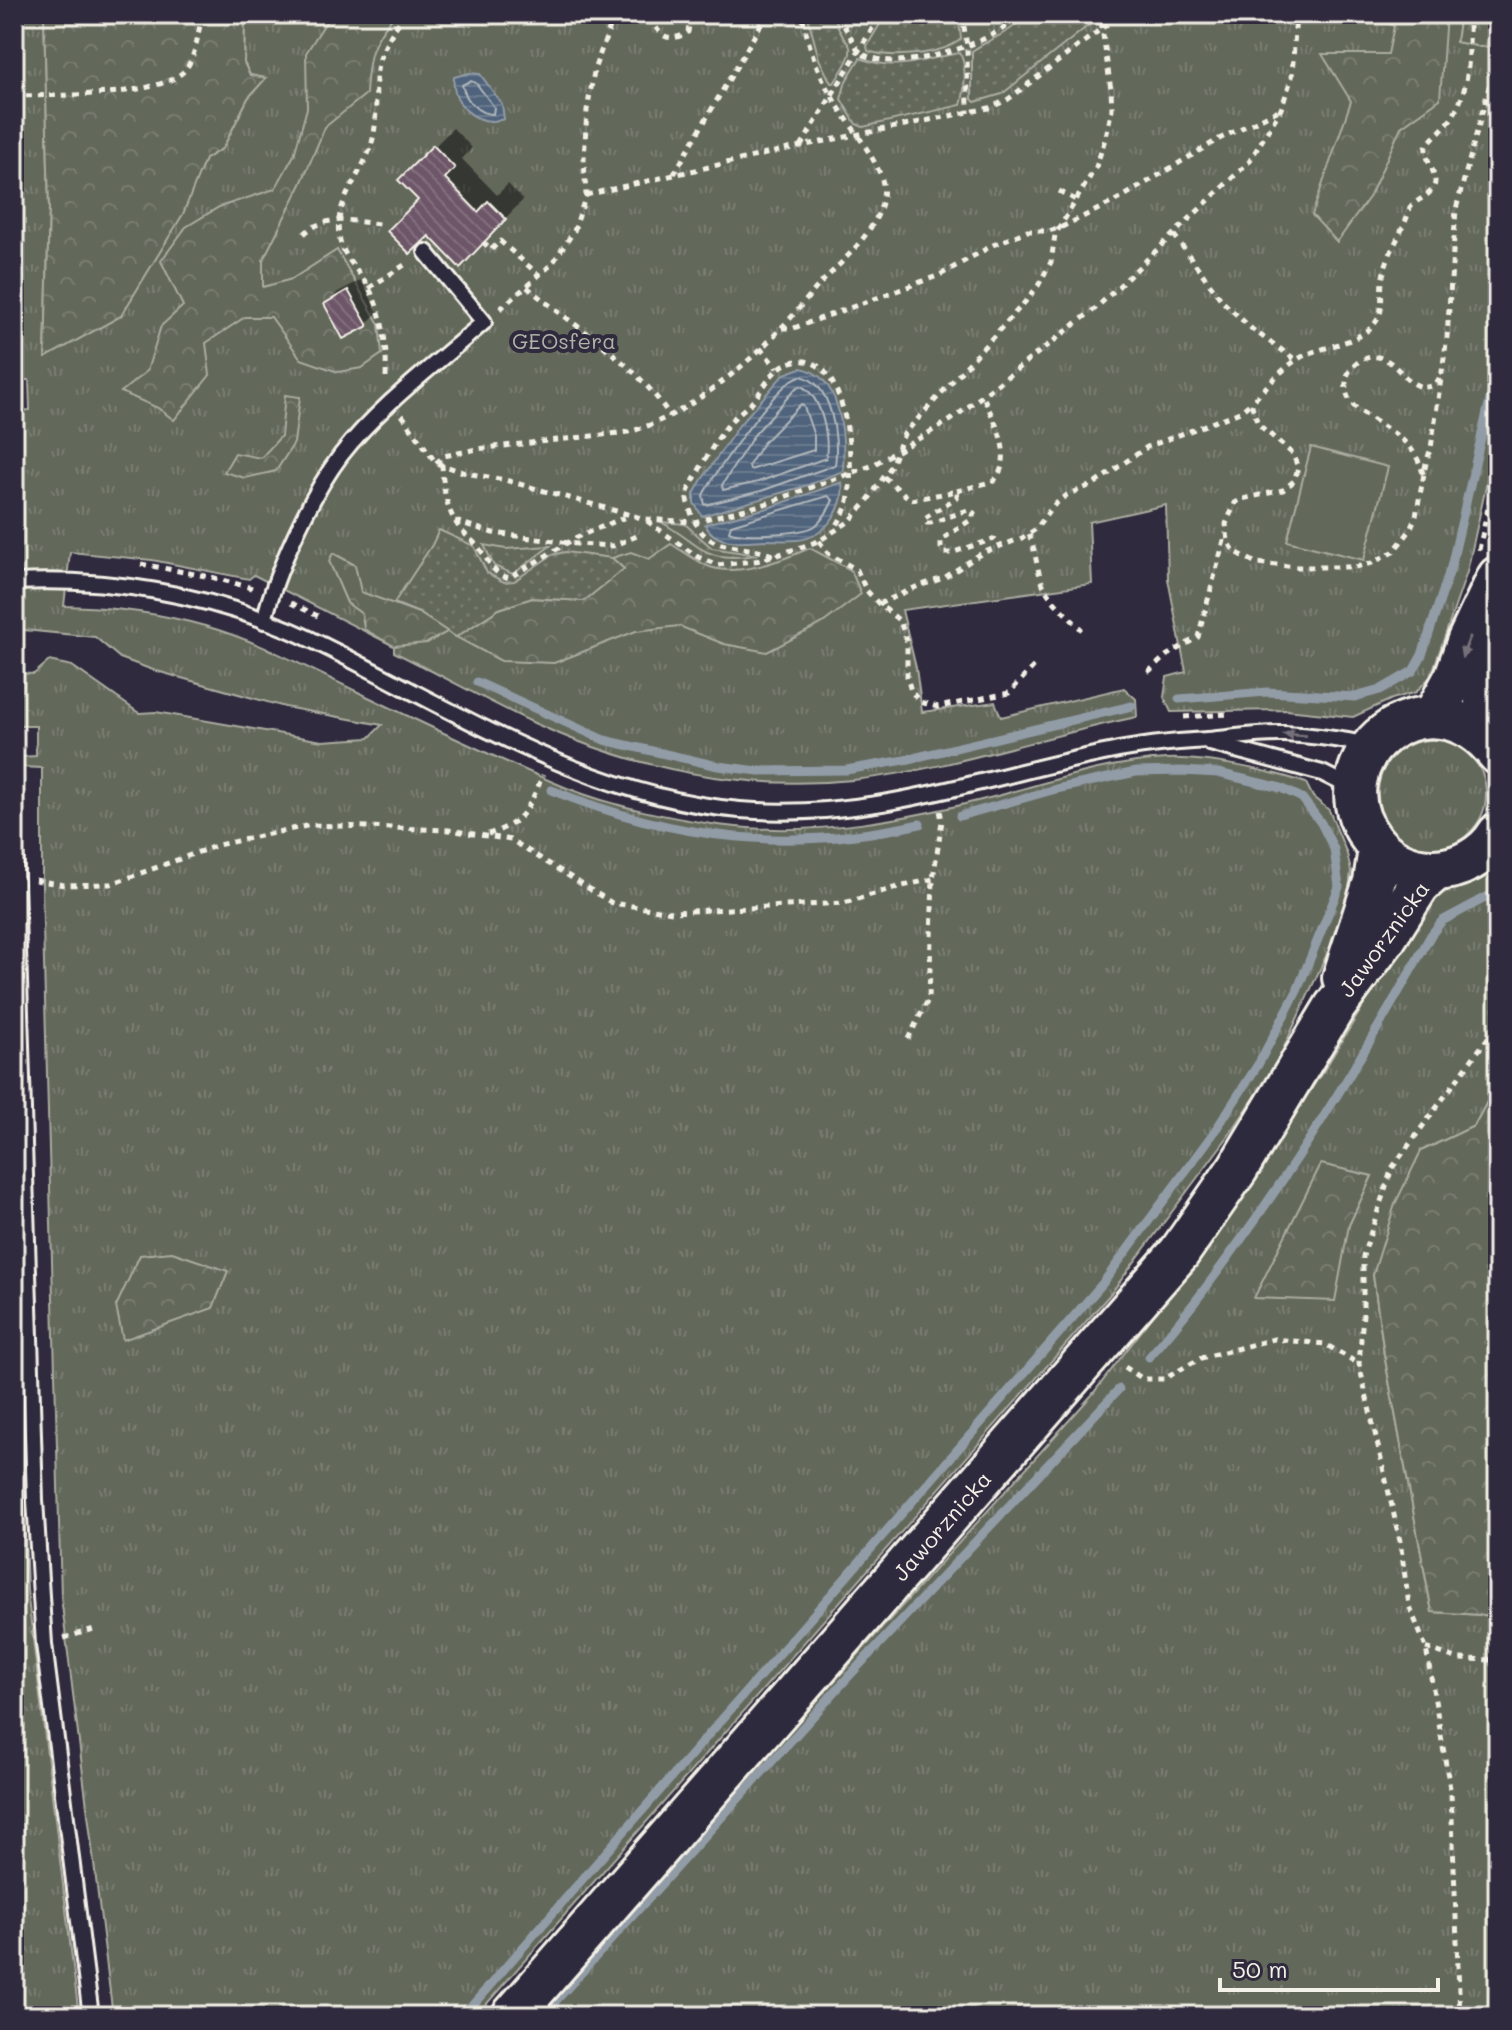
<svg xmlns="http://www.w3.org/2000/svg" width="1512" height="2030" font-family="Mali,sans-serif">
	<defs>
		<pattern id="grass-tufts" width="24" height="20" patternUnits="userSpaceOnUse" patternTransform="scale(2)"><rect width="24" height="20" fill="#62675a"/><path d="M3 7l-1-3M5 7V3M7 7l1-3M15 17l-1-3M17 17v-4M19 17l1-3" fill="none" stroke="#797d72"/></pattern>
		<pattern id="forest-crowns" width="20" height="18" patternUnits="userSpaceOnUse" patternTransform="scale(2)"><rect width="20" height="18" fill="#62675a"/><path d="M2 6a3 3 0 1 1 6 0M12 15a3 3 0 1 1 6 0" fill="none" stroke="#797d72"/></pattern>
		<pattern id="garden-dots" width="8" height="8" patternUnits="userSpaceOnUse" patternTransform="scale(2)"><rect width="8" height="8" fill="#62675a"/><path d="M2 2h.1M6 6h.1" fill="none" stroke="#797d72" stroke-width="1.8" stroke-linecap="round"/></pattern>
		<pattern id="water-rules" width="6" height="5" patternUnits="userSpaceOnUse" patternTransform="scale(2)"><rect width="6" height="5" fill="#50637b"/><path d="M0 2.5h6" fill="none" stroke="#6a7a8e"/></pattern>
		<pattern id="building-back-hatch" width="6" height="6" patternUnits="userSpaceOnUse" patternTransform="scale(2)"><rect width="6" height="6" fill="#6d5668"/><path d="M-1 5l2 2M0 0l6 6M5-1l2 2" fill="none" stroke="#826f7e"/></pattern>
	</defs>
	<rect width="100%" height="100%" fill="#2f2a3d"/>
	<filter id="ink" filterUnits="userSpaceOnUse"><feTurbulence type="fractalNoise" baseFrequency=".0125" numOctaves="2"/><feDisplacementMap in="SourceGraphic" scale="16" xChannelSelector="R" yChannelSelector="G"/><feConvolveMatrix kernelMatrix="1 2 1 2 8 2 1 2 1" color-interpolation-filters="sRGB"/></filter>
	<g filter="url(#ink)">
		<g fill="url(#grass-tufts)" stroke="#abaca1" stroke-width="2" fill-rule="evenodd">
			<path d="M 14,14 L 44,14 L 49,208 L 45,357 L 196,179 L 205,159 L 223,148 L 248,98 L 265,79 L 250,75 L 244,63 L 245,14 L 1460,14 L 1456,42 L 1481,47 L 1498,45 L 1498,432 L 1467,572 L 1431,676 L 1416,692 L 1392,699 L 1353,717 L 1286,710 L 1171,712 L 1164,697 L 1167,677 L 1186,672 L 1168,579 L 1166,505 L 1089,522 L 1092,584 L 902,610 L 916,668 L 922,712 L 995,702 L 1001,717 L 1124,688 L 1136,699 L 1137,717 C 1042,736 949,770 853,780 C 742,791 635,769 534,723 C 487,701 441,675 394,652 L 394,646 L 254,575 L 249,579 L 152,560 L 70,552 L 64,606 C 112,607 159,613 205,626 C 259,641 309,669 360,693 C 428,726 497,759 567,788 C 615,807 667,817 718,825 C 813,838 909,819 1001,795 C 1055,780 1110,762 1166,759 C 1205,757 1268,770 1306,783 L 1313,797 L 1329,810 L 1347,854 L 1351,871 L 1349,889 L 1332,943 L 1274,1069 L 1227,1138 L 1112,1292 L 476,2016 L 113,2016 L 61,1597 L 42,888 L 42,768 L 20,767 L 20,757 L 36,756 L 36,726 L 14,726 L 14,673 L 34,674 L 49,661 L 72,666 L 139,713 L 156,712 L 322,741 L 369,738 L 382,725 L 285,707 L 153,670 L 120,658 L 95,637 L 14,629 L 14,411 L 30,410 L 29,380 L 14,380 Z"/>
			<circle cx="1432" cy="794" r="54"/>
			<path d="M 1498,858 L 1498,1082 L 1474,1126 L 1421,1151 L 1373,1275 L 1384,1354 L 1432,1612 L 1498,1616 L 1498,2016 L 533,2016 L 1091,1396 L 1182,1279 L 1257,1170 L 1326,1067 L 1399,947 L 1427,891 ZM 1321,1165 L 1372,1176 L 1349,1225 Z"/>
			<path d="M 14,1218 L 27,1590 L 79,2016 L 14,2016 Z"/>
		</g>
		<g fill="url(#forest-crowns)" stroke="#abaca1" stroke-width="2">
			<path d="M 44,14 L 245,14 L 244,63 L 250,75 L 266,78 L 248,98 L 223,148 L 205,159 L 183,214 L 121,316 L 45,358 L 49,208 Z"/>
			<path d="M 331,14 L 396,14 C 370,41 368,59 366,94 L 325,127 L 301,184 L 263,260 L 263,287 L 292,279 L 337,250 L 379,324 L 382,354 L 362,368 L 338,372 L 301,359 L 271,317 L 245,317 L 206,343 L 210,375 L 174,420 L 158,408 L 121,392 L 147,371 L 161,326 L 183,306 L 161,261 L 186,227 L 219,207 L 275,189 L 294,155 L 307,108 L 306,53 Z"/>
			<path d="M 1371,14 L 1446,14 L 1440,99 L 1401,127 L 1370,196 L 1337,242 L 1312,215 L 1351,101 L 1322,54 L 1388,54 L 1394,26 Z"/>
			<path d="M 1460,14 L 1498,14 L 1498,45 L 1482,47 L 1456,42 Z"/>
			<path d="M 285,395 L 300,397 L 294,443 L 276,471 L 245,478 L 224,472 L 235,453 L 261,458 L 281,436 Z"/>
			<path d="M 671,544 C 683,551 697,562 710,567 C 739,577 783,560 810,548 L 851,570 L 861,594 L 823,623 L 767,652 L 724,644 L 679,626 L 636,631 L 554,663 L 501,661 L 456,637 L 499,609 L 532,598 L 584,601 L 623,568 L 612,558 L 631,552 L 649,559 Z"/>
			<path d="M 333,553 L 355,565 L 361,592 L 419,613 L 449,631 L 427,643 L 394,646 L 364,629 L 362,614 L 347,603 L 329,561 Z"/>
			<path d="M 1498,1082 L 1498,1616 L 1432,1612 L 1384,1354 L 1373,1275 L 1395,1204 L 1421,1151 L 1474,1126 Z"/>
			<path d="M 1321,1164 L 1372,1176 L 1349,1225 L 1335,1301 L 1254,1298 Z"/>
			<path d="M 172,1252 L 228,1271 L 213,1308 L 123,1340 L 116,1306 L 140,1255 Z"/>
		</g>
		<g fill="url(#garden-dots)" stroke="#abaca1" stroke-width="2">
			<path d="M 807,14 L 835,14 C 841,55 867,33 834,83 L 831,83 L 819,59 Z"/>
			<path d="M 886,14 L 915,19 L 933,14 L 958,14 L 961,39 C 943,55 891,59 868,51 L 867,46 Z"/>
			<path d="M 1026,14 L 1094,14 L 1094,21 L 1002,94 L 975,102 L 972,99 L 972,51 C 992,37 1011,34 1026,14 Z"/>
			<path d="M 960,53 C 967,65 965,92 961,105 L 863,127 L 856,124 L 841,99 L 846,81 L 860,58 C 898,73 921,59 960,53 Z"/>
			<path d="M 661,522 L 685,524 L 712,548 L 757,555 C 701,563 704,546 661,522 Z"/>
			<path d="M 439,530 L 474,546 L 487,573 L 504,582 L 514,581 L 552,555 L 565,552 L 612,558 L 624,569 L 584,601 L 532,598 L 499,609 L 456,637 L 419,613 L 394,603 L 432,545 Z"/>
			<path d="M 484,545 L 506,549 L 550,546 L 513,574 L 494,566 Z"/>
		</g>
		<path fill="#62675a" stroke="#abaca1" stroke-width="2" d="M 1311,447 L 1388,467 L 1364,560 L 1287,541 Z"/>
		<g fill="url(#water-rules)" stroke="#929ca7" stroke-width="2">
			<path d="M 469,73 L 480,74 L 502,104 L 504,119 C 479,128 450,105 454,77 Z"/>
			<path d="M 801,368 C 842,375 845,437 843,471 L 808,485 L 702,516 L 694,503 L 694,494 L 701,481 L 740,424 L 784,374 Z"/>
			<path d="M 842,482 C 846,508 825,538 797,540 C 787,541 776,540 766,540 C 745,541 715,547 705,524 L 768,508 Z"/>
		</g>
		<g fill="#0007">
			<path d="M 453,128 L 472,148 L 462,159 L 497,195 L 508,184 L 523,200 L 460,265 L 420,200 L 401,180 Z"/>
			<path d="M 361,280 L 378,312 L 366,324 L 326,304 L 338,292 Z"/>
		</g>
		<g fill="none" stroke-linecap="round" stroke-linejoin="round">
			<g stroke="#b2b8bc" stroke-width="2">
				<path d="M 470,81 L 476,83 L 494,107 L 493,114 C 477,114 466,100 462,85 Z"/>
				<path d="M 801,376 C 832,383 839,438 835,465 L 761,491 L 705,505 L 703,495 C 715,473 779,379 801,376 Z"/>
				<path d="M 801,386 C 822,396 829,437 826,458 L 758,482 L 723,490 L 722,485 L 754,435 L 796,388 Z"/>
				<path d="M 801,404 L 804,407 L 814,436 L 814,450 L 750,470 L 749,465 L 763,443 Z"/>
				<path d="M 828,496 L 833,500 C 829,509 823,520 815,526 C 803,534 740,537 729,531 L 731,525 Z"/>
			</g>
			<g stroke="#929ca7" stroke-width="9">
				<path d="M 477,682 L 604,740 L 718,766 L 759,771 L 846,770 L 905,760 L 1132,706"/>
				<path d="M 1179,699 L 1267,692 L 1355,697 L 1380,690 L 1413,671 L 1422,655 L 1451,567 L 1498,365"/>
				<path d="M 551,790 C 676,840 788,853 920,824"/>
				<path d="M 1149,1357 C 1182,1321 1211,1281 1240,1241 C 1311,1143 1372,1040 1431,935 L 1442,921 L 1498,891"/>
				<path d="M 463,2016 L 1103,1283 L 1215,1131 L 1259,1063 L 1297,991 L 1339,887 L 1334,849 L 1321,823 L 1302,798 L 1281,788 L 1218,773 L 1182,771 L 1136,772 L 1056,789 L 960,816"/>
				<path d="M 542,2016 L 850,1675 L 1119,1389"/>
			</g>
		</g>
		<g fill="url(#building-back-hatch)" stroke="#f4f1e8" stroke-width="2">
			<path d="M 433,145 L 455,168 L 445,178 L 478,212 L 488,201 L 506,219 L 460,268 L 429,236 L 410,254 L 387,231 L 418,200 L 398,180 Z"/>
			<path d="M 348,290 L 368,326 L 343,339 L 324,304 Z"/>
		</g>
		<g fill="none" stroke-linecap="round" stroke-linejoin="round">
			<g stroke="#f4f1e8" stroke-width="20">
				<g id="lane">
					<path d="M 14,582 C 108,577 203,594 290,630 C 327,646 363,666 398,684 C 506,740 617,800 740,810 C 874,821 982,777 1109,752 C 1142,745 1174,742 1207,740 C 1232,738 1259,733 1284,734 C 1313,735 1340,739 1368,745"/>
					<path d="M 264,621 C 276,571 310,496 341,455 C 380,405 436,364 484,322 L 426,252"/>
					<path d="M 1210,743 L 1322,773 L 1354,789"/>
					<path d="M 14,818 L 35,1500 L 44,1644 L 91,2016"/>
				</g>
			</g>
			<g stroke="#f4f1e8" stroke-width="46">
				<g id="secondary">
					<path d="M 1433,717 L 1455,677 L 1468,640 L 1498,577"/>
					<path d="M 1486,737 L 1485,699 L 1497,645 L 1498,608"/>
					<path d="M 1498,754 C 1429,663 1310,760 1373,841 C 1387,859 1409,870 1431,870 C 1457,871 1485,856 1498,834"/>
					<path d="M 1343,978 L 1374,882 L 1379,849"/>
					<path d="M 512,2016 L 1179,1253 L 1238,1168 L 1334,1008 L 1385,939 L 1419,885 L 1435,871"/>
				</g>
			</g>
			<g stroke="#f4f1e8" stroke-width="5" stroke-dasharray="6 6" stroke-linecap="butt">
				<path d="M 840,14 C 843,29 854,39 859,53 C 866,56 874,59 882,60 C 920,66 995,42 1021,14"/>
				<path d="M 962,14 L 967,46 L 968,113"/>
				<path d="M 1469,14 C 1469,50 1472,87 1451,119 C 1444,129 1433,136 1426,147 C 1424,162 1443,178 1431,191 C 1425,198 1416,200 1410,208 C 1404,231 1388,251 1383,276 C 1379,292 1386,309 1375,323 C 1358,345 1321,345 1298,359 C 1282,369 1266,387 1253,401 L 1252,406 L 1258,424 L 1293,454 L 1298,468 L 1294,481 L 1283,490 L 1242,499 L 1235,503 L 1226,524 L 1228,541 L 1234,551 L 1256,563 L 1298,567 L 1355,567 L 1372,563 L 1393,552 L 1409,532 L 1416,516 L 1426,463 L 1431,448 L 1447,337 L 1456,209 L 1498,54"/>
				<path d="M 653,22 L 656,14"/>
				<path d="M 611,23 L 653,22 C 661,39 672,42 688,32 L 690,19 L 688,14"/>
				<path d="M 14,96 C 53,95 155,98 183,72 C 197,58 197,32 203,14"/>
				<path d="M 801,146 L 881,14"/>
				<path d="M 674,174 L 767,14"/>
				<path d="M 1059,191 L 1076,200"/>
				<path d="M 586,195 L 801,146 L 989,108 L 1007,100 L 1121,14"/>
				<path d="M 304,234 C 325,214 352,221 379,224"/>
				<path d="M 1174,235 L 1223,302 L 1253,330 L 1296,360"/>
				<path d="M 483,242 L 491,250 L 500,241 L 540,276"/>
				<path d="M 527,287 C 577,329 634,360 670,416"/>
				<path d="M 369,288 L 409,262"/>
				<path d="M 500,309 L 552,264 L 574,231 L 586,195 L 584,160 L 587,110 L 595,67 L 615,14"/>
				<path d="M 782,328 L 794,328 L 940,275 L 993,245 L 1027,231 L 1049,231 L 1062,227 L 1119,199 L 1219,139 L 1281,109"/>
				<path d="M 760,348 L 777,368"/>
				<path d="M 386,377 C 387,346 384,317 369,288 C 360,271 342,257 339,236 C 334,203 361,176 371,146 C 378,124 375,102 376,79 C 377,57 391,31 406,14"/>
				<path d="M 402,415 L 436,463 L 466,473 L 505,480 L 645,519 L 694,522 L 765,504 L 871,466 L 951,420 L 1096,308 L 1249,162 L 1281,109 L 1292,77 L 1296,14"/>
				<path d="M 436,463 L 444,456 L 477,449 L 628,432 C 682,419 746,367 783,326 C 796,313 807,298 819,285 C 842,261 889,222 883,184 C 879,161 847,121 834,100 C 817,73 808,44 802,14"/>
				<path d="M 442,464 C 443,488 446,511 461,530 C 467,537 474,541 479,548 C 490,562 491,573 509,578 L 577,537 L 628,516"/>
				<path d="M 1423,474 C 1415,442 1394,434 1369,417 C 1362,412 1354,408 1350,401 C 1345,393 1345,385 1347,376 C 1350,369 1356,362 1364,359 C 1390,349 1398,376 1417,385 C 1423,388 1428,387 1435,385 L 1440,377"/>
				<path d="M 884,477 L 911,500 L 957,491 L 957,497 L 925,518 L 927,523 L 931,523 L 968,510 L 974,513 L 972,519 L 941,540 L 941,548 L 944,553 L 951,553 L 994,539 L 1001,546"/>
				<path d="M 957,491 L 994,481 C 1016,455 994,422 983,396"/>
				<path d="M 455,521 L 493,533 L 577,544 L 613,546 L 637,536"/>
				<path d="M 647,521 L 698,557 L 718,565 L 762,560 L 819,541 L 850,521 L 866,503 L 890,468 L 904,434 L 1025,302 L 1038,286 L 1051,262 L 1055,235 L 1096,167 L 1106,136 L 1112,109 L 1111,90 L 1100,14"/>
				<path d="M 1029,534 C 1035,549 1036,564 1041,579 C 1047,599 1068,615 1082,630"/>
				<path d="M 819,541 L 828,553 L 857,570 L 866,590 L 879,604 L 900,621 L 907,642 L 907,677 L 911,691 L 920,702 L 938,707 L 1009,693 L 1035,665"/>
				<path d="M 1479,550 L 1498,461"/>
				<path d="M 773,555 C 724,539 702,558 686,496 C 696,474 715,441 730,422 C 737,414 746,408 753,401 C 766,386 774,363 797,361 C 848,355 854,462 849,496 C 847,508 841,518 835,529"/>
				<path d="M 141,564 L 211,577 L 252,588"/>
				<path d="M 291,603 L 322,618"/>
				<path d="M 879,604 L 918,586 L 944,578 L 982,553 L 1022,538 L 1036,529 L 1053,506 L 1067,495 L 1094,484 L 1147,447 L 1240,412 L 1252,402"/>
				<path d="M 1148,672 L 1166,656 L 1198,637 L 1226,533"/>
				<path d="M 1184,717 L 1229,714"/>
				<path d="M 488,834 C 525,823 528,808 543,775"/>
				<path d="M 35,880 L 64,885 L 111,884 L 218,845 L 311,825 L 449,830 L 511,840 L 612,903 L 672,912 L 844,903 L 894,888 L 933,879"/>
				<path d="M 908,1039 L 929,998 L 933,879 L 942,821 L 940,810"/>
				<path d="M 1125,1367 L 1143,1379 L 1164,1379 L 1201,1358 L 1274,1339 L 1325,1344 L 1359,1364"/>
				<path d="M 64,1638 L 94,1629"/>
				<path d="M 1426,1648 L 1459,1659 L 1498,1660"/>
				<path d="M 1460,2016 L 1451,1794 L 1426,1648 L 1409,1605 L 1400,1541 L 1359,1364 L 1363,1314 L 1363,1256 L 1392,1168 L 1498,1024"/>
			</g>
			<use href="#lane" stroke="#2f2a3d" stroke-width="14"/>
			<use href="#secondary" stroke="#2f2a3d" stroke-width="40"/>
		</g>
		<defs><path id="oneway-solid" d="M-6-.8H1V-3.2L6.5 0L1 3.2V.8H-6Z" transform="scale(2)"/></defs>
		<g fill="#747079">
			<use href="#oneway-solid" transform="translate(1466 647) rotate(111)"/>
			<use href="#oneway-solid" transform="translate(1295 735) rotate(-176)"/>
		</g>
	</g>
	<g text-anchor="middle" stroke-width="8" stroke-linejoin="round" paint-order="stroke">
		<g font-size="22" fill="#b2b3a8" stroke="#2f2a3d">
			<text x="564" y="349">GEOsfera</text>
		</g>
		<g font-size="22" fill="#f4f1e8" stroke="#2f2a3d">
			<text transform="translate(1384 939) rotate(-54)" y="8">Jaworznicka</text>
			<text transform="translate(942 1526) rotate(-49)" y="8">Jaworznicka</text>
		</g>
	</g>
	<rect width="1512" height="2030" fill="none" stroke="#2f2a3d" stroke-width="48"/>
	<rect x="24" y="24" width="1464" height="1982" fill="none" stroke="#f4f1e8" stroke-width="3" filter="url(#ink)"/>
	<path d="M1220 1978v12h218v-12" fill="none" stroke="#f4f1e8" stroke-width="4"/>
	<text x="1232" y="1978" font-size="24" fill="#f4f1e8" stroke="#2f2a3d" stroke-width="6" paint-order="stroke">50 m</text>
</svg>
